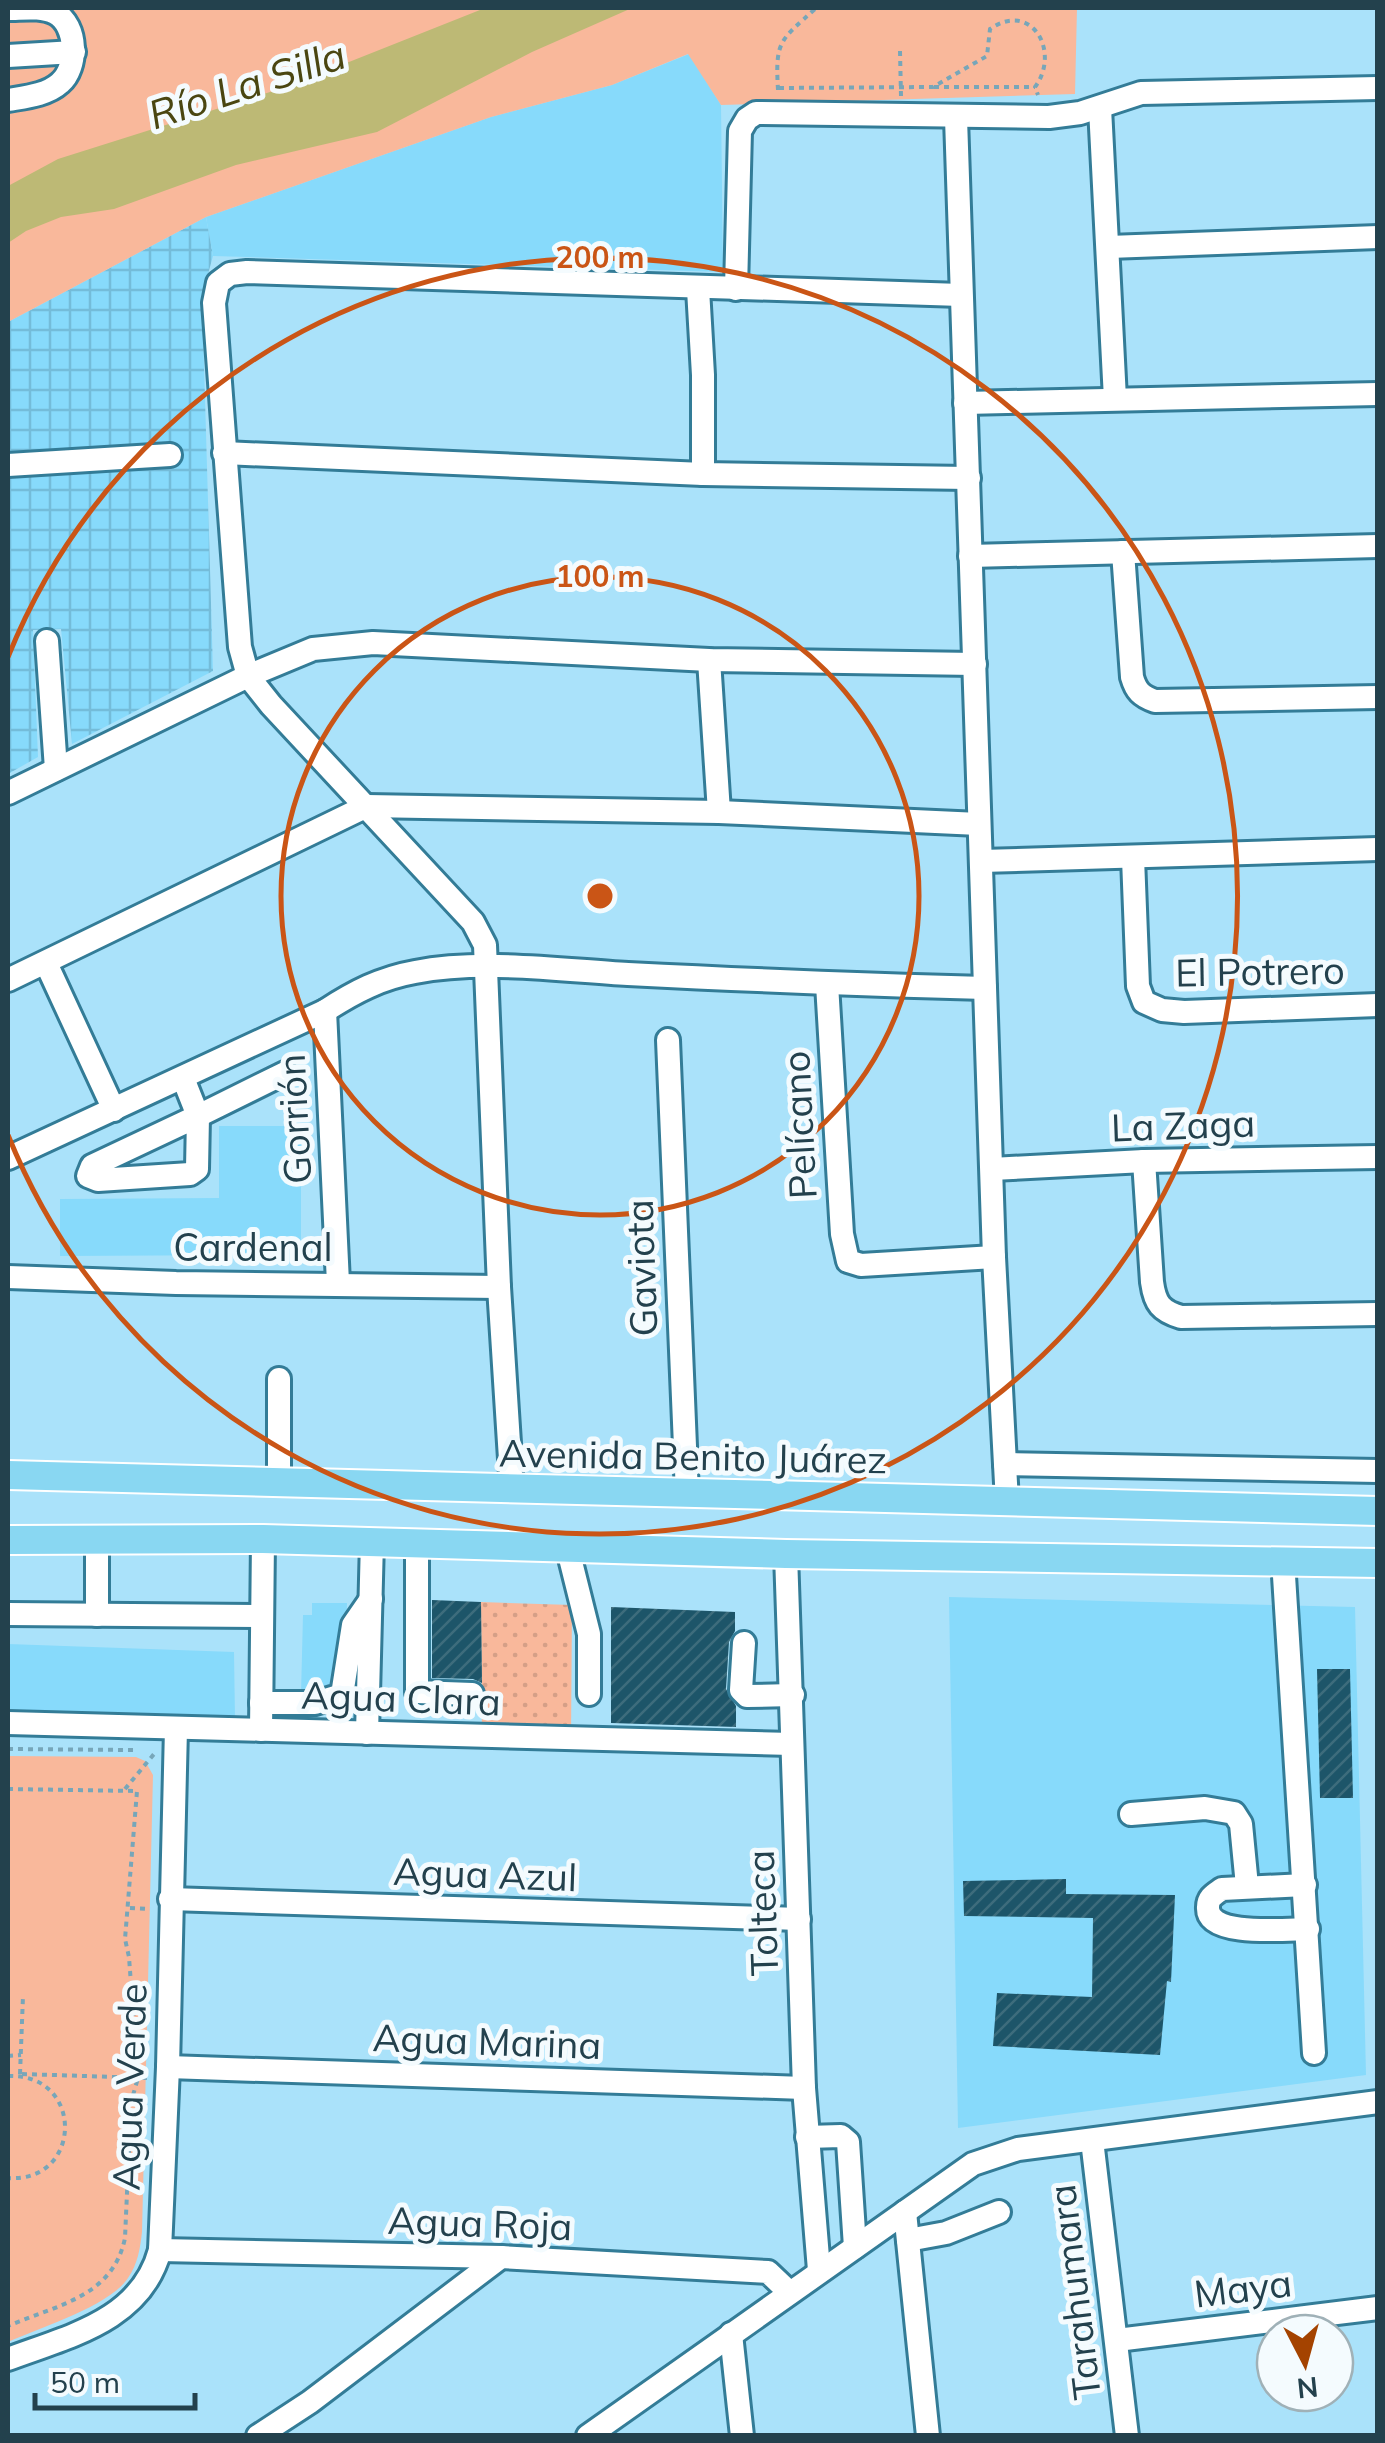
<svg xmlns="http://www.w3.org/2000/svg" width="1385" height="2443" font-family="Mulish,sans-serif">
	<defs>
		<pattern id="industrial-grid" width="8" height="8" patternUnits="userSpaceOnUse" patternTransform="scale(2.5)"><rect width="8" height="8" fill="#87dafb"/><path d="M0 4h8M4 0v8" fill="none" stroke="#74bcd9"/></pattern>
		<pattern id="grass-dots" width="8" height="8" patternUnits="userSpaceOnUse" patternTransform="scale(2.5)"><rect width="8" height="8" fill="#f9b89b"/><path d="M2 2h.1M6 6h.1" fill="none" stroke="#d59f87" stroke-width="1.8" stroke-linecap="round"/></pattern>
		<pattern id="building-hatch" width="6" height="6" patternUnits="userSpaceOnUse" patternTransform="scale(2.5)"><rect width="6" height="6" fill="#1d5569"/><path d="M-1 1l2-2M0 6l6-6M5 7l2-2" fill="none" stroke="#3d6c7c"/></pattern>
	</defs>
	<rect width="100%" height="100%" fill="#aae2fa"/>
	<g fill="#87dafb">
		<path d="M 689,54 L 721,105 L 723,272 L 213,256 L 206,217 L 491,117 L 612,85 Z"/>
		<path d="M 219,1126 L 301,1126 L 301,1245 L 266,1245 L 265,1255 L 60,1256 L 60,1199 L 219,1198 Z"/>
		<path d="M 949,1597 L 1355,1607 L 1366,2075 L 958,2128 Z"/>
		<path d="M 312,1603 L 347,1603 L 345,1683 L 338,1694 L 301,1694 L 303,1615 L 312,1615 Z"/>
		<path d="M 8,1644 L 234,1652 L 235,1720 L 8,1715 Z"/>
	</g>
	<path fill="url(#industrial-grid)" d="M 206,217 L 213,256 L 202,296 L 213,671 L 72,744 L 61,629 L 33,630 L 38,757 L 8,774 L 8,322 Z"/>
	<path fill="url(#grass-dots)" d="M 481,1602 L 572,1605 L 571,1738 L 482,1736 Z"/>
	<g fill="#f9b89b">
		<path d="M 8,8 L 1077,8 L 1075,94 L 721,105 L 688,54 L 612,85 L 491,117 L 206,217 L 8,322 Z"/>
		<path d="M 8,1756 L 136,1757 L 145,1761 L 153,1775 L 142,2232 C 140,2249 138,2263 128,2278 C 110,2306 39,2328 8,2342 Z"/>
	</g>
	<path fill="#bdb975" d="M 485,8 L 632,8 L 532,52 L 377,132 L 236,165 L 114,209 L 61,217 L 26,231 L 8,243 L 8,186 L 58,159 L 286,87 Z"/>
	<g fill="url(#building-hatch)">
		<path d="M 432,1600 L 481,1602 L 482,1683 L 473,1679 L 432,1678 Z"/>
		<path d="M 611,1607 L 735,1612 L 735,1631 L 729,1642 L 726,1689 L 736,1706 L 736,1727 L 611,1723 Z"/>
		<path d="M 1317,1669 L 1350,1669 L 1353,1798 L 1320,1798 Z"/>
		<path d="M 1066,1879 L 1066,1894 L 1175,1895 L 1171,1982 L 1167,1981 L 1160,2055 L 993,2046 L 997,1993 L 1092,1997 L 1093,1918 L 964,1916 L 963,1881 Z"/>
	</g>
	<g fill="none" stroke-linecap="round" stroke-linejoin="round">
		<g stroke="#337c97" stroke-width="28">
			<g id="minor">
				<path d="M 8,9 C 23,9 41,6 55,13 C 78,25 78,68 60,83 C 47,95 25,97 8,100"/>
				<path d="M 8,56 L 74,52"/>
				<path d="M 1100,108 L 1115,399"/>
				<path d="M 956,118 L 994,1257 L 1007,1502"/>
				<path d="M 1109,247 L 1378,237"/>
				<path d="M 698,289 L 703,375 L 703,474"/>
				<path d="M 736,289 L 740,131 L 747,119 L 756,113 L 1049,117 L 1080,113 L 1141,93 L 1378,88"/>
				<path d="M 965,403 L 1378,394"/>
				<path d="M 224,453 L 703,474 L 969,478"/>
				<path d="M 8,465 L 170,455"/>
				<path d="M 1123,552 L 1132,677 C 1136,691 1141,696 1155,701 L 1378,697"/>
				<path d="M 970,556 L 1378,546"/>
				<path d="M 47,641 L 56,769"/>
				<path d="M 709,660 L 719,812"/>
				<path d="M 8,793 L 248,676 L 313,649 L 373,643 L 709,660 L 975,664"/>
				<path d="M 1133,858 L 1138,986 L 1144,1002 L 1162,1010 L 1184,1012 L 1378,1005"/>
				<path d="M 981,861 L 1378,849"/>
				<path d="M 46,963 L 114,1110"/>
				<path d="M 8,980 L 367,806 L 719,812 L 979,824"/>
				<path d="M 827,984 L 842,1234 L 848,1261 L 861,1265 L 994,1257"/>
				<path d="M 325,1011 L 338,1283"/>
				<path d="M 668,1040 L 687,1494"/>
				<path d="M 183,1078 L 198,1116 L 285,1073"/>
				<path d="M 198,1116 L 197,1169 L 190,1174 L 98,1180 L 88,1176 L 92,1166 Z"/>
				<path d="M 8,1158 L 325,1011 C 354,992 381,978 415,972 C 483,959 559,970 628,974 C 747,980 865,985 985,988"/>
				<path d="M 1144,1161 L 1152,1282 C 1155,1304 1161,1311 1181,1317 L 1378,1314"/>
				<path d="M 992,1169 L 1144,1161 L 1378,1157"/>
				<path d="M 8,1277 L 176,1283 L 499,1287"/>
				<path d="M 1005,1464 L 1378,1471"/>
				<path d="M 279,1481 L 279,1379"/>
				<path d="M 512,1490 L 499,1287 L 485,945 L 473,922 L 271,705 L 248,676 L 240,647 L 214,303 L 218,283 L 230,274 L 247,272 L 961,295"/>
				<path d="M 417,1542 L 417,1692 L 472,1694"/>
				<path d="M 567,1546 L 589,1634 L 589,1694"/>
				<path d="M 786,1554 L 804,2088 L 819,2270"/>
				<path d="M 1283,1560 L 1314,2053"/>
				<path d="M 8,1614 L 261,1616"/>
				<path d="M 97,1615 L 97,1540"/>
				<path d="M 744,1643 L 741,1690 L 747,1696 L 793,1695"/>
				<path d="M 261,1703 L 315,1703 L 342,1695 L 353,1625 L 371,1599"/>
				<path d="M 8,1723 L 792,1744"/>
				<path d="M 261,1730 L 263,1539"/>
				<path d="M 367,1733 L 372,1541"/>
				<path d="M 1131,1814 L 1205,1808 L 1234,1813 L 1241,1824 L 1247,1886"/>
				<path d="M 1305,1885 L 1222,1889 C 1215,1894 1208,1897 1208,1907 C 1206,1938 1288,1929 1308,1929"/>
				<path d="M 170,1899 L 799,1919"/>
				<path d="M 168,2067 L 804,2088"/>
				<path d="M 807,2137 L 841,2136 L 848,2142 L 855,2247"/>
				<path d="M 1092,2140 L 1127,2436"/>
				<path d="M 905,2212 L 928,2436"/>
				<path d="M 908,2240 L 946,2233 L 999,2212"/>
				<path d="M 160,2250 L 501,2257 L 768,2272 L 789,2292"/>
				<path d="M 731,2334 L 742,2436"/>
				<path d="M 1117,2340 L 1378,2308"/>
				<path d="M 8,2359 C 69,2336 141,2321 160,2250 L 168,2067 L 176,1728"/>
				<path d="M 258,2436 L 310,2402 L 501,2257"/>
				<path d="M 588,2436 L 973,2164 L 1018,2149 L 1378,2102"/>
			</g>
		</g>
		<g stroke="#fff" stroke-width="32">
			<g id="major">
				<path d="M 8,1475 L 1378,1511"/>
				<path d="M 8,1540 L 263,1539 L 786,1554 L 1378,1563"/>
			</g>
		</g>
		<g stroke="#77a6b9" stroke-width="4" stroke-dasharray="5 5" stroke-linecap="butt">
			<path d="M 900,51 L 901,96"/>
			<path d="M 934,87 L 1035,87"/>
			<path d="M 779,88 L 933,87 L 987,56 L 990,29 C 1032,0 1061,52 1035,87 L 1038,95"/>
			<path d="M 778,90 C 775,40 780,41 816,8"/>
			<path d="M 8,1749 L 133,1750"/>
			<path d="M 8,1789 L 137,1791 L 125,1939 L 129,1957 L 138,2078 L 131,2102 L 125,2238 C 113,2297 57,2305 8,2326"/>
			<path d="M 125,1789 L 154,1754"/>
			<path d="M 130,1908 L 150,1909"/>
			<path d="M 8,2056 L 21,2055"/>
			<path d="M 20,2074 L 23,1996"/>
			<path d="M 22,2074 L 147,2078"/>
			<path d="M 8,2076 C 85,2073 83,2183 8,2178"/>
		</g>
		<use href="#minor" stroke="#fff" stroke-width="22"/>
		<use href="#major" stroke="#89d7f2" stroke-width="28"/>
	</g>
	<g fill="none" stroke="#ca5516" stroke-width="5">
		<circle cx="600" cy="896" r="319"/>
		<path d="M8 657A638 638 0 1 1 8 1135"/>
	</g>
	<g text-anchor="middle" stroke-width="10" stroke-linejoin="round" paint-order="stroke">
		<g font-size="38" fill="#23414d" stroke="#f4fbfe">
			<text transform="translate(1260 972) rotate(-1)" y="13">El Potrero</text>
			<text transform="translate(295 1119) rotate(-93)" y="13">Gorrión</text>
			<text transform="translate(800 1125) rotate(-93)" y="13">Pelícano</text>
			<text transform="translate(1183 1126) rotate(-2)" y="13">La Zaga</text>
			<text x="253" y="1261">Cardenal</text>
			<text transform="translate(642 1268) rotate(-92)" y="13">Gaviota</text>
			<text transform="translate(693 1457) rotate(1)" y="13">Avenida Benito Juárez</text>
			<text transform="translate(401 1699) rotate(2)" y="13">Agua Clara</text>
			<text transform="translate(485 1875) rotate(2)" y="13">Agua Azul</text>
			<text transform="translate(763 1913) rotate(-92)" y="13">Tolteca</text>
			<text transform="translate(487 2042) rotate(2)" y="13">Agua Marina</text>
			<text transform="translate(130 2087) rotate(-88)" y="13">Agua Verde</text>
			<text transform="translate(480 2224) rotate(2)" y="13">Agua Roja</text>
			<text transform="translate(1243 2289) rotate(-7)" y="13">Maya</text>
			<text transform="translate(1075 2292) rotate(-97)" y="13">Tarahumara</text>
		</g>
		<g font-size="40" font-style="italic" fill="#4a4611" stroke="#f4fbfe">
			<text transform="translate(247 85) rotate(-18)" y="14">Río La Silla</text>
		</g>
	</g>
	<circle cx="600" cy="896" r="15" fill="#ca5516" stroke="#f4fbfe" stroke-width="5"/>
	<g font-size="30" text-anchor="middle" font-weight="bold" fill="#ca5516" stroke="#f4fbfe" stroke-width="10" stroke-linejoin="round" paint-order="stroke">
		<text x="600" y="268">200 m</text>
		<text x="600" y="587">100 m</text>
	</g>
	<rect width="1385" height="2443" fill="none" stroke="#23414d" stroke-width="20"/>
	<g transform="translate(1305 2363) rotate(174)"><circle r="48" fill="#f4fbfe" stroke="#a0b1b7" stroke-width="2.5"/>
	<path d="M0-8L18 38L0 25L-18 38Z" fill="#a44300"/>
	<text y="-15" font-size="28" font-weight="bold" text-anchor="middle" fill="#23414d">N</text>
	</g>
	<path d="M35 2393v15h160v-15" fill="none" stroke="#23414d" stroke-width="5"/>
	<text x="50" y="2393" font-size="30" fill="#23414d" stroke="#f4fbfe" stroke-width="8" paint-order="stroke">50 m</text>
</svg>
